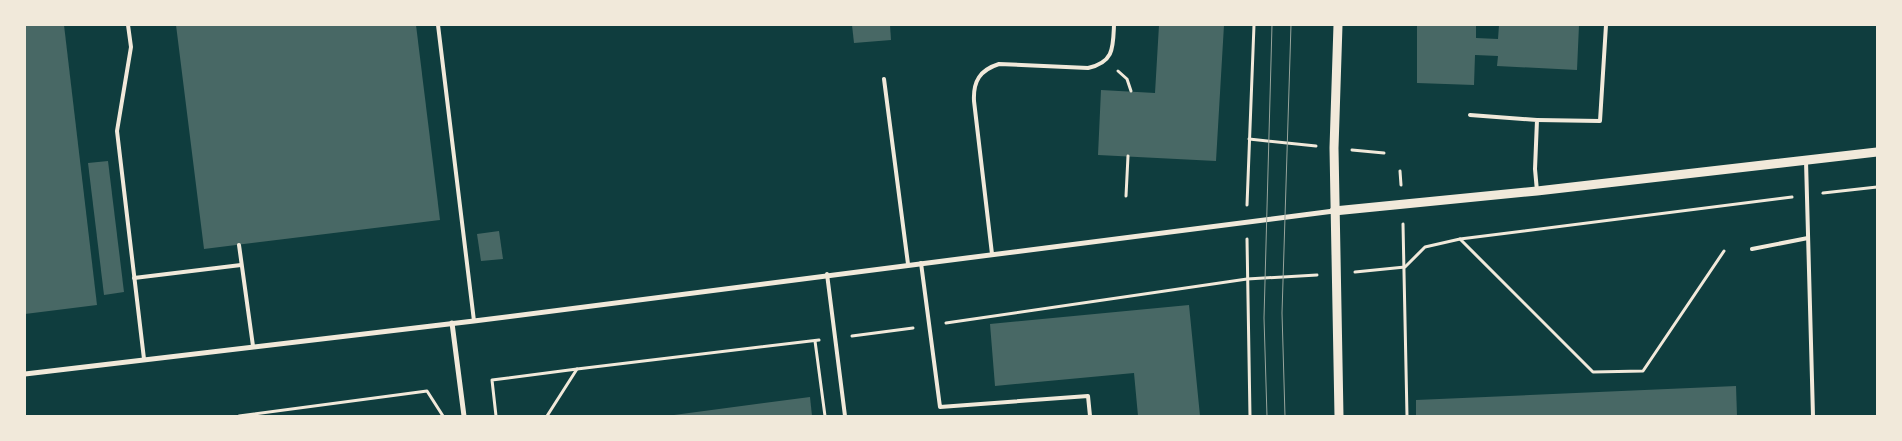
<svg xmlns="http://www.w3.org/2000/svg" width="1902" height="441" font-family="'PT Sans',sans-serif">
	<rect width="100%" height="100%" fill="#0f3d3e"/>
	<g fill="#486865">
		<path d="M 25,25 L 64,25 L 97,305 L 25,314 Z"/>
		<path d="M 176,25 L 416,25 L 440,220 L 204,249 Z"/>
		<path d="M 852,25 L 890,25 L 891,40 L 854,43 Z"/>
		<path d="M 1159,25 L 1224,25 L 1216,161 L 1098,155 L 1101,90 L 1155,93 Z"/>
		<path d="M 1417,25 L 1476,25 L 1476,38 L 1498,39 L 1499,25 L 1579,25 L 1577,70 L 1497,66 L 1498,56 L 1475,55 L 1474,85 L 1417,83 Z"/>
		<path d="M 108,161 L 124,292 L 104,295 L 88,163 Z"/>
		<path d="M 499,231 L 503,259 L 481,261 L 477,234 Z"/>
		<path d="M 1189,305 L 1200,416 L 1138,416 L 1134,373 L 995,386 L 990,324 Z"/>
		<path d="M 1736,386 L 1737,416 L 1416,416 L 1416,400 Z"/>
		<path d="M 810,397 L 812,416 L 674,416 L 674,415 Z"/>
	</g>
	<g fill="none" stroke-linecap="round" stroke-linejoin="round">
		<g stroke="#f1e9da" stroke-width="3">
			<path d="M 1118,71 L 1127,79 L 1131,91"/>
			<path d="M 1249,139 L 1316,146"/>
			<path d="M 1352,150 L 1384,153"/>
			<path d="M 1400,171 L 1401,185"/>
			<path d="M 1823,193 L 1877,187"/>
			<path d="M 1126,196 L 1128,156"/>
			<path d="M 1247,205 L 1254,25"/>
			<path d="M 1403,224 L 1407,416"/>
			<path d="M 1247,239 L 1250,416"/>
			<path d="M 1724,251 L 1643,371 L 1593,372 L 1460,239 L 1792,197"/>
			<path d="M 1355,272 L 1405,267 L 1425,247 L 1460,239"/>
			<path d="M 946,323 L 1247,279 L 1317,275"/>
			<path d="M 852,336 L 913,328"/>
			<path d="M 815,341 L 825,416"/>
			<path d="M 239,416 L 427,391 L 443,416"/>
			<path d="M 496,416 L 492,380 L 577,369"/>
			<path d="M 547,416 L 577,369 L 819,340"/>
		</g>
		<g stroke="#f1e9da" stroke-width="4">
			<path d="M 128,25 L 131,47 L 117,131 L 144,359"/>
			<path d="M 438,25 L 474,321"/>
			<path d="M 884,79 L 908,264"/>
			<path d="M 1470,115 L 1537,120 L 1535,169 L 1537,191"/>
			<path d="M 1537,120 L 1600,121 L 1606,25"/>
			<path d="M 1806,161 L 1813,416"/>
			<path d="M 239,245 L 253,346"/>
			<path d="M 1752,249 L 1808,238"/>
			<path d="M 992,254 L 974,101 C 973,81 980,70 999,64 L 1088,68 C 1114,62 1113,48 1114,25"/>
			<path d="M 921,263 L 940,407 L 1088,396 L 1090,416"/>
			<path d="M 827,274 L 845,416"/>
			<path d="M 134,278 L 241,265"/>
		</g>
		<g stroke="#f1e9da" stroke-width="5">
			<path d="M 452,323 L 464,416"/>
			<path d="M 25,374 L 474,321 L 1334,211"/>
		</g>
		<g stroke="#f1e9da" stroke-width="9">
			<path d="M 1338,25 L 1334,148 L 1339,416"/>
			<path d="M 1334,211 L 1537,191 L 1877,152"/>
		</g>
		<g stroke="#97a49c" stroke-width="1">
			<path d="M 1267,416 L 1264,318 L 1272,25"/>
			<path d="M 1285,416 L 1282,313 L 1291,25"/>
		</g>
	</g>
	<rect width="1902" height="441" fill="none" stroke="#f1e9da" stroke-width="52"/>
</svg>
